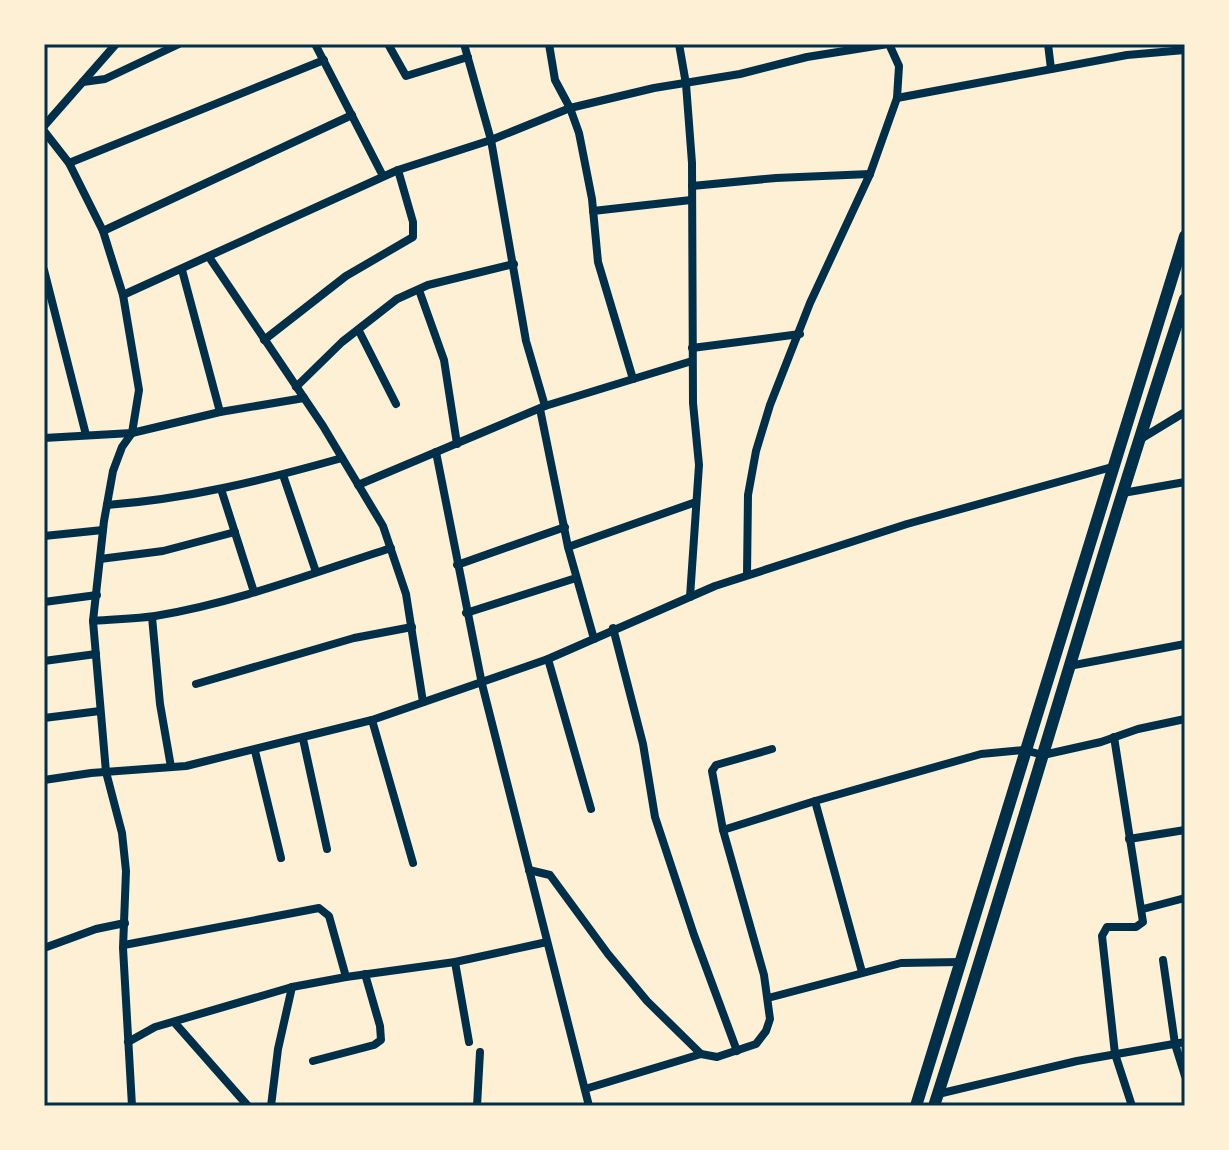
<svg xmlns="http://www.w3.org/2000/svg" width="1229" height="1150" font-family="'Nunito Sans',sans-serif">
	<rect width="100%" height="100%" fill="#fdf0d5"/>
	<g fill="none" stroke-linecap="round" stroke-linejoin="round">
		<g stroke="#003049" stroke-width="8">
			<path d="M 315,44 L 383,176"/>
			<path d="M 388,44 L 406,76 L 468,57"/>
			<path d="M 464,44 L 491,140 L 526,341 L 545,406"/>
			<path d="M 549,44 L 555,80 L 570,108 L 579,133 L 592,199 L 598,262 L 633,379"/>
			<path d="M 679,44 L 686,84 L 692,163 L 693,403 L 699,465 L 690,597"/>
			<path d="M 1048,44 L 1051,69"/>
			<path d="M 83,82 L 105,79 L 179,44"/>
			<path d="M 897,98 L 1127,55 L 1185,50"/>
			<path d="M 44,126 L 116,44"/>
			<path d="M 44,131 L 69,163 L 103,231 L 123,295 L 139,390 L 132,433 L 122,447 L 113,471 L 104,521 L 93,621 L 106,772 L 122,833 L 126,871 L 123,948 L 132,1106"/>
			<path d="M 69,163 L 324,60"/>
			<path d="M 692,186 L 776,178 L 870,174"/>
			<path d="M 593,211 L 691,200"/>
			<path d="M 103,231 L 352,115"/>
			<path d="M 209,257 L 323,426 L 383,526 L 406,594 L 423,702"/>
			<path d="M 44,270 L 86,435"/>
			<path d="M 182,270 L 220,412"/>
			<path d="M 419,290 L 444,360 L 457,444"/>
			<path d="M 123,295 L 398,170 L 491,140 L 570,108 L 654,88 L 740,74 L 807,57 L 888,44"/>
			<path d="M 359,331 L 396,404"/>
			<path d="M 264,340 L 346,276 L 413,237 L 413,222 L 398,170"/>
			<path d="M 692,348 L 800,334"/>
			<path d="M 296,387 L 342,342 L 397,299 L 428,285 L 514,264"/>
			<path d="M 540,409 L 568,547 L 594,639"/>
			<path d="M 44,438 L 132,433 L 220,412 L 304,398"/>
			<path d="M 1139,440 L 1185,412"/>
			<path d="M 436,452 L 482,684 L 589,1106"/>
			<path d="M 283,475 L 316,572"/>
			<path d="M 358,485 L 545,406 L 692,361"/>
			<path d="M 221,489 L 254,592"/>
			<path d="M 1123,493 L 1185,482"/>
			<path d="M 107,505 C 188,499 264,480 342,458"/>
			<path d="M 44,536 L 103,530"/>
			<path d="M 568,547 L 696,502"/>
			<path d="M 100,559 L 163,551 L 235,532"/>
			<path d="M 457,565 L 565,527"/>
			<path d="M 747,575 L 748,495 L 756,451 L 770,405 L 810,303 L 870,174 L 897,98 L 899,66 L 889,44"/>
			<path d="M 44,602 L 97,595"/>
			<path d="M 466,613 L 576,578"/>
			<path d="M 152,617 L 160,704 L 171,767"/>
			<path d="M 93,621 C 114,619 135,619 155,616 C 235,603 313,573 391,548"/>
			<path d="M 613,628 L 643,744 L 655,817 L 694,935 L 737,1051"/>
			<path d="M 548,659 L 591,809"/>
			<path d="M 44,661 L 96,654"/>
			<path d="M 1069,666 L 1185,644"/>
			<path d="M 196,684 L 354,638 L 412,627"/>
			<path d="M 44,718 L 100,711"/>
			<path d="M 372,720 L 413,863"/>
			<path d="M 1114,737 L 1143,922 L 1136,927 L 1107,927 L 1102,936 L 1115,1054 L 1132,1106"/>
			<path d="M 303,739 L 327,849"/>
			<path d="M 255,751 L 281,858"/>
			<path d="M 44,780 L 91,773 L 186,766 L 372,720 L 548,659 L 715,586 L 907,524 L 1112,467"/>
			<path d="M 815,801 L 862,972"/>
			<path d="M 723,830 L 815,801 L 981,754 L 1024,750 L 1043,755 L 1101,742 L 1138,729 L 1185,719"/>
			<path d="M 1129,839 L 1185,830"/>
			<path d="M 529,870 L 550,875 L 608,954 L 647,1001 L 701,1054 L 717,1057 L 756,1044 L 766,1031 L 770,1019 L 764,975 L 723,830 L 712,771 L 716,765 L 772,749"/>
			<path d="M 1143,909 L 1185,898"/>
			<path d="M 124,945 L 319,908 L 329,916 L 346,977"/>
			<path d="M 44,948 L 96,929 L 125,923"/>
			<path d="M 1163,960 L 1175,1044 L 1185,1076"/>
			<path d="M 455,962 L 469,1042"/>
			<path d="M 768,998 L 901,963 L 960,962"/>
			<path d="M 174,1022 L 248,1106"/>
			<path d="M 128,1042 L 155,1027 L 292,987 L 346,977 L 455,962 L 547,942"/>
			<path d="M 313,1061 L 374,1045 L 381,1040 L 380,1026 L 365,974"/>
			<path d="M 585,1089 L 701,1054"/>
			<path d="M 938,1094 L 1077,1061 L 1185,1042"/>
			<path d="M 271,1106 L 278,1049 L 292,987"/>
			<path d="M 477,1106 L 480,1052"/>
		</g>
		<g stroke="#003049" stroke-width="12">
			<path d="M 916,1106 L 1185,236"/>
			<path d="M 934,1106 C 1021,838 1096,566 1185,299"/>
		</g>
	</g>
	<rect width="1229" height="1150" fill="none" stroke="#fdf0d5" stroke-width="92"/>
	<rect x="46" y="46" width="1137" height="1058" fill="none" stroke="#003049" stroke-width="3"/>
</svg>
